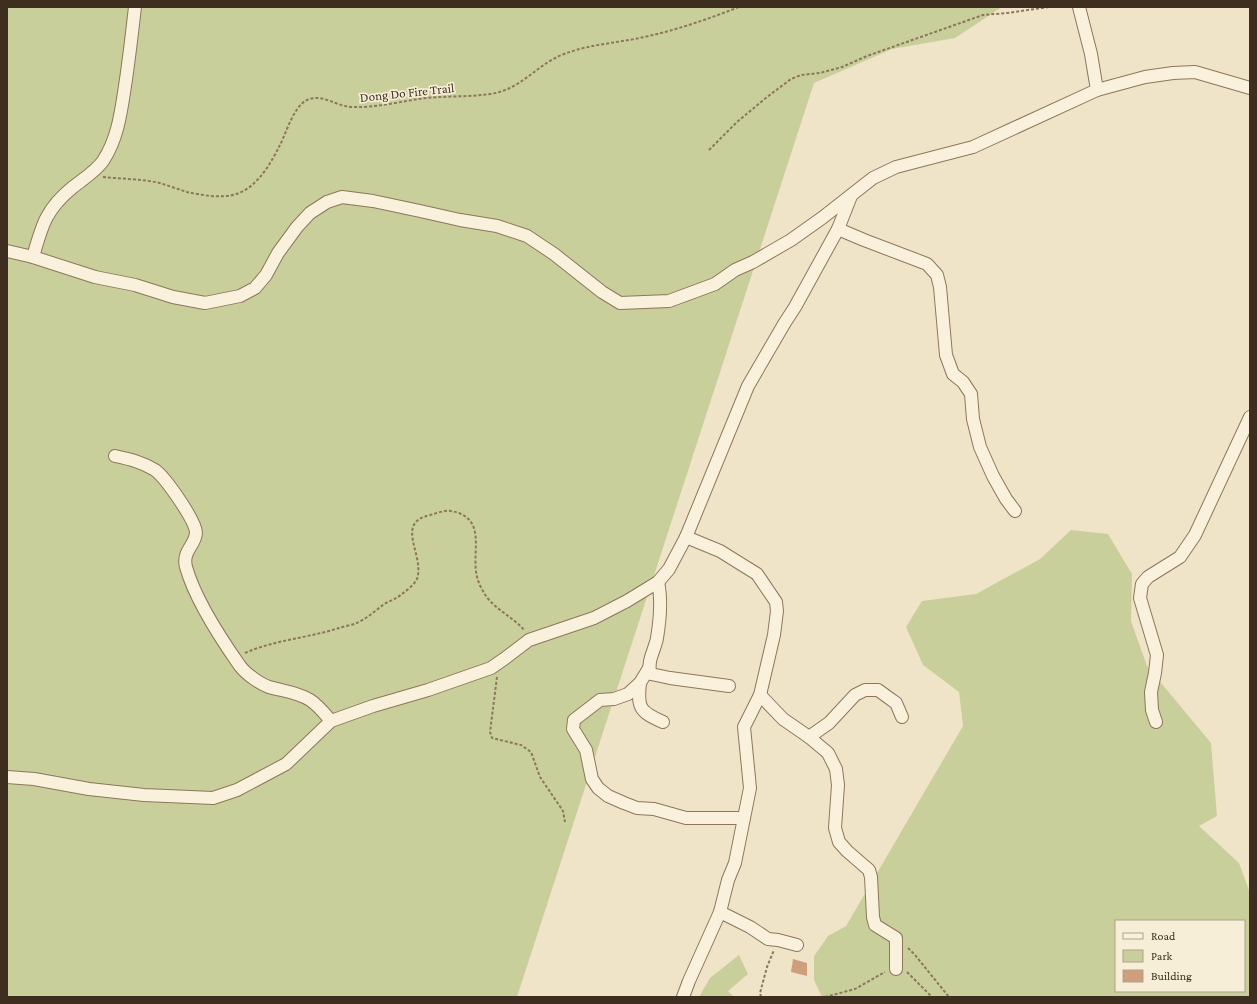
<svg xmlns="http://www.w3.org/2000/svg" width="1257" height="1004" font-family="'Crimson Pro',serif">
	<rect width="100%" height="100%" fill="#f0e4c8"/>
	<g fill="#c9cf9b" fill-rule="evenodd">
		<path d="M 7,7 L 1002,7 L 955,38 L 892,49 L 814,83 L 517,997 L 7,997 Z"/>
		<path d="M 1071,530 L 1108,534 L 1132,574 L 1131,621 L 1147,666 L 1211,743 L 1217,816 L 1199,826 L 1239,863 L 1250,893 L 1250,997 L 822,997 L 814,980 L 814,956 L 828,936 L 846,926 L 963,726 L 959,692 L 923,665 L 906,627 L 922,601 L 976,594 L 1040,559 ZM 1116,921 L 1244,921 L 1244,991 L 1116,991 Z"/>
		<path d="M 739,955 L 748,974 L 728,991 L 734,997 L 699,997 L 710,978 Z"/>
	</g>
	<path fill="#cf9f7d" d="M 793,959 L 807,963 L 807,976 L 791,972 Z"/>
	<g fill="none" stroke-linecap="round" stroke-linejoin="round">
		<g stroke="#8d765c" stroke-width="14">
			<g id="minor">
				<path d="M 1079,7 L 1091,54 L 1097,90"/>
				<path d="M 838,229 L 864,240 L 927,264 L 937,275 L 940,287 L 946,355 L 953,374 L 963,382 L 971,394 L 973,419 L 980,447 L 993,476 L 1006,499 L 1015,511"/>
				<path d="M 7,251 L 33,257 L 95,277 L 135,285 L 173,297 L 205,303 L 240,296 L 255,288 L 266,275 L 278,253 L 297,227 L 310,213 L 327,202 L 342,197 L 373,201 L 420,211 L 460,220 L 497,226 L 527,236 L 554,254 L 602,292 L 620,303 L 669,301 L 715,284 L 735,270 L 753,262 L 791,240 L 822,218 L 873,178 L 896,167 L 973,147 L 1097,90 L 1145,77 L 1173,73 L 1195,72 L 1250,88"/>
				<path d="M 33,257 C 42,225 46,209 73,187 C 83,179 95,172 103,161 C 118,138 121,112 125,86 C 129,60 132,33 135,7"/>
				<path d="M 115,456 C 129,459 142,462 155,470 C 165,477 196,521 196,533 C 195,546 182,551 186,567 C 195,599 221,639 240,666 C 246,674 260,684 269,687 C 283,691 297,692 310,700 C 318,705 325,714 331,721"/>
				<path d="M 658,582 C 662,600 660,620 657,638 C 655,650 646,662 651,674 L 670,678 L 729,686"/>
				<path d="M 649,668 L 640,683 L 628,694 L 614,699 L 600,700 L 574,720 L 573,729 L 586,750 L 592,779 L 598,788 L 608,796 L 624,803 L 637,808 L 654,809 L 686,818 L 744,818"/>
				<path d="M 640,683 C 637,708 640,712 663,722"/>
				<path d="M 760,695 L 783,719 L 809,737 L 828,753 L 836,769 L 838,785 L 835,828 L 839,842 L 847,851 L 869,870 L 871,877 L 873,917 L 875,925 L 896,938 L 896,969"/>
				<path d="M 1156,722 L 1152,710 L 1151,692 L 1155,673 L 1157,655 L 1140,598 L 1142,584 L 1148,577 L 1180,557 L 1195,535 L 1250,417"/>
				<path d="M 809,737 L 829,723 L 855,695 L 865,690 L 878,690 L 889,698 L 896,703 L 902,717"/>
				<path d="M 7,777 L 34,779 L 89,789 L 144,795 L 213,798 L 237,790 L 286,764 L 331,721 L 373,706 L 428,690 L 491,668 L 504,659 L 529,640 L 594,618 L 627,601 L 658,582 L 669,569 L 686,537 L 748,386 L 784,324 L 795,307 L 838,229 L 851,196"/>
				<path d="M 720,912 L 750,927 L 768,939 L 778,940 L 797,945"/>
				<path d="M 683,997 L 689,981 L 720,912 L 728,880 L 735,863 L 750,788 L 744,727 L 760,695 L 774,635 L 777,611 L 776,602 L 757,574 L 720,551 L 686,537"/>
			</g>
		</g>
		<g stroke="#8d765c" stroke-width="2" stroke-dasharray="3 2" stroke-linecap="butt">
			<path d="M 709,150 L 737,122 L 767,97 L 791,79 L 801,75 L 820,73 L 842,67 L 867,56 L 983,15 L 1007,13 L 1049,7"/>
			<path d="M 103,177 C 122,179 142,179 160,183 C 169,186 178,189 187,192 C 201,195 222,199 236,194 C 257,188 271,163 280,145 C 286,133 294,106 307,100 C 323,93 337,107 352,107 C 377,108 402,101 426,98 C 447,96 469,97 490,94 C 521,90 537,64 564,54 C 590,44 618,43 644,37 C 677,30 708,19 739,7"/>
			<path d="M 245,653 C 274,640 308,638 339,628 C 345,626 353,625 359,622 C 369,617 377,609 386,603 C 392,600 397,598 402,594 C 407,590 414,585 417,579 C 425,555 394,523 430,515 C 437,513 445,510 451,511 C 490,518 469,555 478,580 C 479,585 483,591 486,596 C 496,610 513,617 524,630"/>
			<path d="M 497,677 L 490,732 L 492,738 L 521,745 L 531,752 L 540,777 L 563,811 L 565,822"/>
			<path d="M 908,948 L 915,955 L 949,997"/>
			<path d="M 907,972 L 932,997"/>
			<path d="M 761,997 L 760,993 L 767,967 L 774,950"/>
			<path d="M 825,997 L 855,989 L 885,972"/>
		</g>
		<use href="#minor" stroke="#faf1dc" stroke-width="12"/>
	</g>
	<g text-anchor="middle" stroke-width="3.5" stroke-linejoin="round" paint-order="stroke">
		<g font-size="13" fill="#3d2e20" stroke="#f7eed8">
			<text transform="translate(407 92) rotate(-6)" y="5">Dong Do Fire Trail</text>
		</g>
	</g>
	<rect width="1257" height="1004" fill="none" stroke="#3d2e20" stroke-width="16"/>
	<rect x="1115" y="920" width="130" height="72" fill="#f7eed8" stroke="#ada18e"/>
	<rect x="1123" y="933" width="20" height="6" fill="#faf1dc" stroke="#ada18e"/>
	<text x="1151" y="940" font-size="12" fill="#3d2e20">Road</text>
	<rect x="1123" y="950" width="20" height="12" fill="#c9cf9b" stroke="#ada18e"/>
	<text x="1151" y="960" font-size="12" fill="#3d2e20">Park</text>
	<rect x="1123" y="970" width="20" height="12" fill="#cf9f7d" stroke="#ada18e"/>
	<text x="1151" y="980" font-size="12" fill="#3d2e20">Building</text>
</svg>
